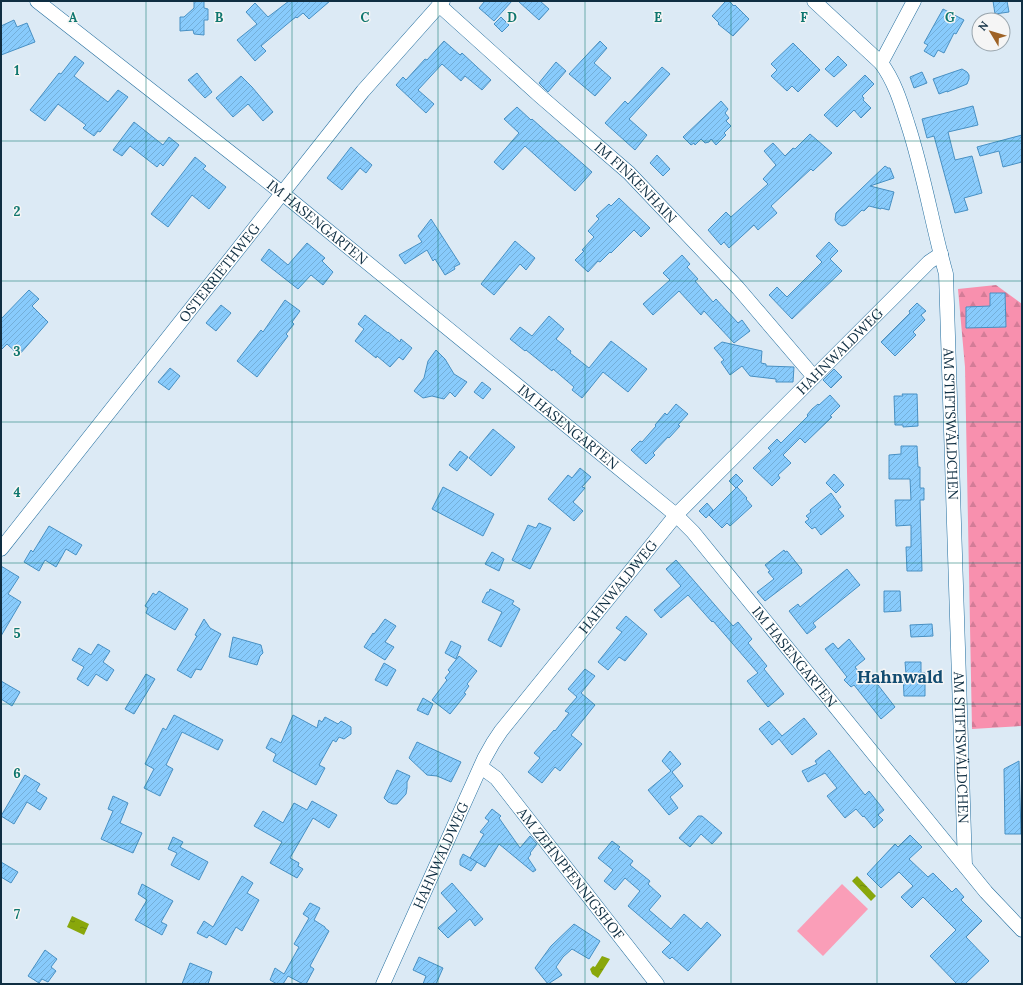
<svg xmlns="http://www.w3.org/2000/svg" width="1023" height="985" font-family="Lora,serif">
	<defs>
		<pattern id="forest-firs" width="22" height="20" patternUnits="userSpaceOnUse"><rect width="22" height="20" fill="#f890ae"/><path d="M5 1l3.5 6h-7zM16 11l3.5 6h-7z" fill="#d37c97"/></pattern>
		<pattern id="water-ripples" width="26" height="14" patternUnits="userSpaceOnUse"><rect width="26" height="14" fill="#89a70b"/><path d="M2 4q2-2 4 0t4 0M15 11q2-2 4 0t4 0" fill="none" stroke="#6e880d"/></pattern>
		<pattern id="building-hatch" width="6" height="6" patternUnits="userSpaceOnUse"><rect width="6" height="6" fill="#88cbfc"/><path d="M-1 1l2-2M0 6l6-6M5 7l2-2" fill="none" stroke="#74afd9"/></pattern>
	</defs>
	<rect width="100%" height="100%" fill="#dceaf5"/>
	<path fill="url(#forest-firs)" d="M 996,285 L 1022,304 L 1022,726 L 972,729 L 965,367 L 958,289 Z"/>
	<path fill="#fa9eb8" d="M 842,884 L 868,909 L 823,956 L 797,931 Z"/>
	<g fill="url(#water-ripples)">
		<path d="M 857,876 L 876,896 L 871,901 L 852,881 Z"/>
		<path d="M 72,916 L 89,924 L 84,935 L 67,927 Z"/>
		<path d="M 602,956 L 610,959 L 598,978 L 592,974 L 590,969 L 593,966 L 595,967 Z"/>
	</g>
	<g fill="url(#building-hatch)" stroke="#4890c3">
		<path d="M 194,1 L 204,1 L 204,8 L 208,9 L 208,20 L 204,20 L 204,35 L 194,34 L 193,30 L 180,31 L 180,17 L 184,17 L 194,8 Z"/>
		<path d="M 289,1 L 330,1 L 309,19 L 303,13 L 297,18 L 296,17 L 292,20 L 261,46 L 266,51 L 255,61 L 237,40 L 257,24 L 246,12 L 255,3 L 268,17 Z"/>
		<path d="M 485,1 L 512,1 L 494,21 L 479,8 Z"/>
		<path d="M 518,1 L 540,1 L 549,9 L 539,20 Z"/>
		<path d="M 726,1 L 729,1 L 734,6 L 735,5 L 749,19 L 733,36 L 718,24 L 719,23 L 712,16 Z"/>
		<path d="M 993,1 L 1007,1 L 1009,12 L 995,14 Z"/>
		<path d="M 943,9 L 964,20 L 956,34 L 954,33 L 944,53 L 938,50 L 934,57 L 924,51 L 928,45 L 924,43 Z"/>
		<path d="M 501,17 L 509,25 L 502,32 L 494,24 Z"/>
		<path d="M 14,20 L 17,27 L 27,23 L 35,42 L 1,55 L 1,26 Z"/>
		<path d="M 444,41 L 460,55 L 462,53 L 491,80 L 482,90 L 465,76 L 461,81 L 442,64 L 418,90 L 434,104 L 426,113 L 396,85 L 403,77 L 406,80 L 425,59 L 427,60 Z"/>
		<path d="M 600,41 L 607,48 L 594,63 L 611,78 L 595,96 L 569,74 Z"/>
		<path d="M 793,43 L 820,70 L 798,92 L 792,86 L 787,91 L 771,76 L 777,70 L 771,64 Z"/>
		<path d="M 75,56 L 84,63 L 74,76 L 108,102 L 118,90 L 128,97 L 100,132 L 98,131 L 94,136 L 83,128 L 86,125 L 58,104 L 45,121 L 30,110 L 59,73 L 61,74 Z"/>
		<path d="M 838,56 L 847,65 L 834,77 L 825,69 Z"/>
		<path d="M 556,62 L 566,71 L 548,92 L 539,83 Z"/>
		<path d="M 662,67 L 670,74 L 629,119 L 647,135 L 635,150 L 605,123 L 625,101 L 628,104 Z"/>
		<path d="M 962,69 L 967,72 L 969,75 L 969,79 L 967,84 L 947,92 L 947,91 L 939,94 L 933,79 Z"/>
		<path d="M 922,72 L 927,83 L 914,88 L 910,77 Z"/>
		<path d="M 197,73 L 212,92 L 205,98 L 188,80 Z"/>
		<path d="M 865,75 L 874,84 L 862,96 L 864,98 L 863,100 L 871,108 L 861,118 L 854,110 L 837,127 L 824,115 Z"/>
		<path d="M 241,76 L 252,87 L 273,112 L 263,121 L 248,104 L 233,117 L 216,98 Z"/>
		<path d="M 721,101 L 728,109 L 725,113 L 729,118 L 726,121 L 731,126 L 724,133 L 726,135 L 716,145 L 711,139 L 709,142 L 705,143 L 701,139 L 695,145 L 694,143 L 691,145 L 683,137 Z"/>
		<path d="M 973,106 L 978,125 L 948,132 L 955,160 L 972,156 L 982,193 L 964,198 L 968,210 L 955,213 L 934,136 L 927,138 L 922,119 Z"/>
		<path d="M 517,107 L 531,120 L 532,119 L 592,172 L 575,191 L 525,146 L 503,170 L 494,162 L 519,133 L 504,119 Z"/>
		<path d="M 134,122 L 163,145 L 169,137 L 179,145 L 163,166 L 160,163 L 157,167 L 130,146 L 122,156 L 113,150 Z"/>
		<path d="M 810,134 L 832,153 L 813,171 L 811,169 L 771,206 L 777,213 L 758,230 L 754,225 L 729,248 L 724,242 L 721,245 L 708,230 L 726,212 L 731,217 L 768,184 L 763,179 L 776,165 L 764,151 L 773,143 L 785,156 L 793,148 L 795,149 Z"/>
		<path d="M 1022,135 L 1022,162 L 1003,167 L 999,151 L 980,156 L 977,147 Z"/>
		<path d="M 351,147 L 372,165 L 366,173 L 360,168 L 342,190 L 327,178 Z"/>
		<path d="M 657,155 L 670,169 L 663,176 L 650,163 Z"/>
		<path d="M 195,157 L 206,166 L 203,169 L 226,187 L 209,209 L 192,195 L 168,227 L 151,214 Z"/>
		<path d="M 885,166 L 888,168 L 890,168 L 894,178 L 870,186 L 894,192 L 889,210 L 881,208 L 881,209 L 869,206 L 864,211 L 862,210 L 846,225 L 842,226 L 838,224 L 835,220 L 836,213 Z"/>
		<path d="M 619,198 L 650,228 L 641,237 L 634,230 L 611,253 L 610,252 L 600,262 L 598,261 L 588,272 L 575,260 L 584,251 L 582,250 L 594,237 L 588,231 L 599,219 L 596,216 L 609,204 L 611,206 Z"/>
		<path d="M 431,219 L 460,264 L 454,267 L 455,269 L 445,275 L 435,259 L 433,261 L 427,250 L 405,264 L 399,255 L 422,242 L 418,236 Z"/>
		<path d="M 515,241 L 535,258 L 526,270 L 520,264 L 494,295 L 481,284 Z"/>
		<path d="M 829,242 L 838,251 L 830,259 L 842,271 L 792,319 L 769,295 L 777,287 L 787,297 L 822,262 L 816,256 Z"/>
		<path d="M 307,243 L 325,258 L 322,261 L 333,272 L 323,285 L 311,275 L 298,289 L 261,260 L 269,249 L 288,265 Z"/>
		<path d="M 682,255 L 690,264 L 687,267 L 698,279 L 695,281 L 713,302 L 716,299 L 738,323 L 742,320 L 750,331 L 734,343 L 704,311 L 701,315 L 679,291 L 653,315 L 643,304 L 670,280 L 663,273 Z"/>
		<path d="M 29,290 L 39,299 L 32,306 L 48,322 L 19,355 L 7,344 L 1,350 L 1,319 Z"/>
		<path d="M 990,293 L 1005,293 L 1006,327 L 966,328 L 966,307 L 990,306 Z"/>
		<path d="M 285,300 L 300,311 L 292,322 L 294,324 L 286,334 L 288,336 L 257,377 L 237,361 L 261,330 L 263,332 Z"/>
		<path d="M 917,303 L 926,311 L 921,315 L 925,320 L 913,332 L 916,335 L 895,356 L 881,342 L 910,313 L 909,311 Z"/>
		<path d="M 221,305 L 231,313 L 216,331 L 206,323 Z"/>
		<path d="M 365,315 L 388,333 L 388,332 L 400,342 L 401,339 L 412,348 L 403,360 L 399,357 L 390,367 L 377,356 L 376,358 L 355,341 L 364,329 L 358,324 Z"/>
		<path d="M 549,316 L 564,329 L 556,339 L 571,351 L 570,353 L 589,368 L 611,341 L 647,369 L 628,392 L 603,372 L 582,398 L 572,390 L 574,387 L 553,369 L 552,371 L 526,350 L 525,351 L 510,339 L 520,327 L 532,336 Z"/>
		<path d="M 722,342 L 762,351 L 761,363 L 766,364 L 766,366 L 794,367 L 793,382 L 776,382 L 776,379 L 750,376 L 742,366 L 730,375 L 721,362 L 724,360 L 714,348 Z"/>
		<path d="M 436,350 L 445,359 L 454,374 L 467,382 L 455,397 L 450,392 L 444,399 L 432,396 L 423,398 L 414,391 L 424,378 L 428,361 Z"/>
		<path d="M 170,368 L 180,376 L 169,390 L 158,382 Z"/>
		<path d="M 834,369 L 842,377 L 831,388 L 823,380 Z"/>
		<path d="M 482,382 L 491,389 L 483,399 L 474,392 Z"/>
		<path d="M 902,394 L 917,394 L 918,426 L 903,427 L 903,425 L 895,425 L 894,396 L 903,396 Z"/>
		<path d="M 830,395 L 840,406 L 830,416 L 832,417 L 805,443 L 800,438 L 783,455 L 791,463 L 778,475 L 780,478 L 772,486 L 753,468 L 771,451 L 768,448 L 777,439 L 781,443 L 808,416 L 807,415 L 812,409 L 818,404 L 819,405 Z"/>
		<path d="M 676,404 L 688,414 L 678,425 L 680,426 L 669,438 L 668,437 L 653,453 L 655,455 L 646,464 L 631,450 L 640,441 L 642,442 L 656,426 L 655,425 L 665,413 L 667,415 Z"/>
		<path d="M 493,429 L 515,447 L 491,476 L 469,458 Z"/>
		<path d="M 901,446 L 917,446 L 918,467 L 920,467 L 920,488 L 924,488 L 924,500 L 920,500 L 922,571 L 907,571 L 906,547 L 911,547 L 911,525 L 896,526 L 895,500 L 911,500 L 910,479 L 889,479 L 889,455 L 901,454 Z"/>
		<path d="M 460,451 L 468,457 L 457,471 L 449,465 Z"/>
		<path d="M 580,468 L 591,477 L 582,487 L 585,488 L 573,502 L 583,511 L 574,521 L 548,499 L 568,475 L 572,478 Z"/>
		<path d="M 736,474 L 743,481 L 736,488 L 729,481 Z"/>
		<path d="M 834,474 L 844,485 L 836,493 L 826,483 Z"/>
		<path d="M 443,487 L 494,514 L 483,536 L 432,509 Z"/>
		<path d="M 737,487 L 747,498 L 746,499 L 752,506 L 730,526 L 727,523 L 722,528 L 709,515 Z"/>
		<path d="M 831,493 L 841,507 L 838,509 L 844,516 L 821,535 L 815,527 L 812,529 L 805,522 L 809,519 L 806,516 L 811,512 L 810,510 Z"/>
		<path d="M 707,503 L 713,510 L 706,518 L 699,511 Z"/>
		<path d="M 539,523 L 551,528 L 530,569 L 512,560 L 528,525 L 536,528 Z"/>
		<path d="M 49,526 L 82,545 L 76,555 L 66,549 L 56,567 L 45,560 L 39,571 L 24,562 L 31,550 L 33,552 Z"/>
		<path d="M 784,550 L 785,552 L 787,551 L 802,570 L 801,571 L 802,573 L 765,601 L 757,592 L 774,579 L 768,572 L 770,571 L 765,565 Z"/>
		<path d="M 492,552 L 504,559 L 499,571 L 485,564 Z"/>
		<path d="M 676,560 L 733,626 L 738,622 L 752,639 L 748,643 L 767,666 L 764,669 L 784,694 L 768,707 L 747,681 L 758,673 L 713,621 L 712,622 L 688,595 L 661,618 L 654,610 L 681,586 L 666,569 Z"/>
		<path d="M 1,566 L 19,577 L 8,594 L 21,602 L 1,636 Z"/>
		<path d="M 847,569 L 860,585 L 813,623 L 816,627 L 807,634 L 789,611 L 798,604 L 800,607 Z"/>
		<path d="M 490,589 L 514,601 L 512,604 L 520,609 L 501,647 L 488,640 L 502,612 L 482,602 L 487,592 L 489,592 Z"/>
		<path d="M 159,591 L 188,609 L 175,630 L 152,617 L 146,613 L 148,608 L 145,606 L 153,593 L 156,595 Z"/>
		<path d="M 884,591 L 900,591 L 901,611 L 884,612 Z"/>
		<path d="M 626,616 L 647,634 L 625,661 L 619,657 L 608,670 L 598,662 L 622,632 L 616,628 Z"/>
		<path d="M 204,619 L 210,628 L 221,634 L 201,670 L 196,669 L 191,678 L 177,670 L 197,636 L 195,635 Z"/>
		<path d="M 385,619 L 396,626 L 385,642 L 394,647 L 385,660 L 364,647 L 373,633 L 374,634 Z"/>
		<path d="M 932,624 L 933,636 L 911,637 L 910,625 Z"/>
		<path d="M 233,637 L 261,645 L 263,653 L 260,656 L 257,665 L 229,657 Z"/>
		<path d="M 849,639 L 865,659 L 855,667 L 869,685 L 873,681 L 878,685 L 895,707 L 881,719 L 854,685 L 851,687 L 844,680 L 847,677 L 825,649 L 833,643 L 838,649 Z"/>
		<path d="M 451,641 L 461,646 L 456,659 L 445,653 Z"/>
		<path d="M 98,644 L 110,651 L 103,662 L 114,670 L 107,681 L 96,674 L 88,686 L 77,679 L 84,667 L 72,660 L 79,648 L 91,655 Z"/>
		<path d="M 459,656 L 477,671 L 467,684 L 469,686 L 464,693 L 466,694 L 450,714 L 432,700 L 447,680 L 445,678 L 450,672 L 448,670 Z"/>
		<path d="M 905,662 L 921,662 L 921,673 L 925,673 L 925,696 L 904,696 L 903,674 L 906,674 Z"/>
		<path d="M 384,663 L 396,670 L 387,686 L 375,680 Z"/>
		<path d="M 585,669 L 595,676 L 581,693 L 595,705 L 571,735 L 582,744 L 560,771 L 555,767 L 542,783 L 528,772 L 540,758 L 534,753 L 554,730 L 555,731 L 569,713 L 565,711 L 577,697 L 568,689 Z"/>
		<path d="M 146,674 L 155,679 L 134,714 L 125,709 Z"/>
		<path d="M 1,681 L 20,692 L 12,706 L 1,699 Z"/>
		<path d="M 423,698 L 433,704 L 428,715 L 417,710 Z"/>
		<path d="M 174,715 L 223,740 L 218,750 L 182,732 L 166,765 L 173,769 L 160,796 L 144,788 L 154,769 L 145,764 L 163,728 L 166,730 Z"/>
		<path d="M 293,715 L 317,728 L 319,720 L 322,722 L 325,717 L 338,724 L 341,721 L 351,727 L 351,734 L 344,739 L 339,737 L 336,742 L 333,740 L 319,765 L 325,768 L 316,785 L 273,761 L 276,754 L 266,748 L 271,738 L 281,743 Z"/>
		<path d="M 804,718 L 817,734 L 792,755 L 779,739 L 772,745 L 759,729 L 769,721 L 782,736 Z"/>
		<path d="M 417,742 L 461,762 L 451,782 L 437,776 L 427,775 L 409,758 Z"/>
		<path d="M 829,750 L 865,795 L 869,791 L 884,810 L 878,815 L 883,820 L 874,828 L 864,816 L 863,817 L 856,809 L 845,818 L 827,796 L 837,788 L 825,773 L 808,782 L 802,771 L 817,764 L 815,761 Z"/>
		<path d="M 670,751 L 681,764 L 672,772 L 683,786 L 670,797 L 678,808 L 669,815 L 648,790 L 671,771 L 662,761 Z"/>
		<path d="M 1019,761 L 1021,834 L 1005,834 L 1004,769 Z"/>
		<path d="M 397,770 L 410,776 L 407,782 L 407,788 L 406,794 L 397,804 L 393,804 L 388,802 L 384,798 Z"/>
		<path d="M 25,775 L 40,784 L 36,791 L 47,798 L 40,810 L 27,802 L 14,824 L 1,816 Z"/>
		<path d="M 113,796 L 128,803 L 120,823 L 142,833 L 133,853 L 101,839 L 113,811 L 108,809 Z"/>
		<path d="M 312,801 L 337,815 L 329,828 L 313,818 L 290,858 L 299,863 L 298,866 L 303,869 L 297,878 L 270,863 L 282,842 L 254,826 L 263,811 L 283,823 L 294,803 L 307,810 Z"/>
		<path d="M 492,809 L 501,816 L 499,818 L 520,848 L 530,836 L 537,844 L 530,853 L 531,854 L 528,858 L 536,870 L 533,872 L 499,844 L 485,867 L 470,858 L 484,834 L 480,832 L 489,821 L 485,818 Z"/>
		<path d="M 698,816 L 702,816 L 722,833 L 712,844 L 701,834 L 690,847 L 679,838 Z"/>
		<path d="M 910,835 L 922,847 L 909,859 L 928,877 L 933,873 L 952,892 L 956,888 L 964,897 L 961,900 L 982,921 L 966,937 L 989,961 L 965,984 L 957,984 L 930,956 L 956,930 L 923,897 L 912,908 L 901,897 L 913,886 L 899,872 L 881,888 L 867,874 L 895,844 L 898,847 Z"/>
		<path d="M 173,837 L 183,842 L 180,847 L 208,862 L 199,880 L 171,865 L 177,853 L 168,849 Z"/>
		<path d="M 612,841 L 620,847 L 618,849 L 633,861 L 630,865 L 650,881 L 648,884 L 661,896 L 649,910 L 671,929 L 684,914 L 701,929 L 707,922 L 721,935 L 688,971 L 672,957 L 670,959 L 662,952 L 671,943 L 628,906 L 640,891 L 625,878 L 615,890 L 604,881 L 613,870 L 598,858 Z"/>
		<path d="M 463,854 L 477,862 L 471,871 L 460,865 L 460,860 Z"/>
		<path d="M 1,862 L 18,872 L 11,883 L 1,877 Z"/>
		<path d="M 242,876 L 253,883 L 247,893 L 259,900 L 242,931 L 236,927 L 226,945 L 209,935 L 207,938 L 197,933 L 204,921 L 213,927 Z"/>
		<path d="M 452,883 L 483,919 L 475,926 L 470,919 L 448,938 L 438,928 L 457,911 L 441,893 Z"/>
		<path d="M 142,884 L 173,901 L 161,922 L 167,925 L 162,935 L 135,920 L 147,900 L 138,894 Z"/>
		<path d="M 310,903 L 320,908 L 314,920 L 325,927 L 325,928 L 329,931 L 310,966 L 314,969 L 306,984 L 303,984 L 288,976 L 283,984 L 277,984 L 270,980 L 275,968 L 284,974 L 299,947 L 294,944 L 309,918 L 303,914 Z"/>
		<path d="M 574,924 L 600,941 L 589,959 L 572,949 L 563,957 L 556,967 L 562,975 L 548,984 L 535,968 L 551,946 Z"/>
		<path d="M 45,950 L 57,959 L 51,967 L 56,971 L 48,982 L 42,979 L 39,983 L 28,976 Z"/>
		<path d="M 419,957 L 443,968 L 436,984 L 423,984 L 426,976 L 413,970 Z"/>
		<path d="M 190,963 L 212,972 L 208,984 L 182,984 Z"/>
	</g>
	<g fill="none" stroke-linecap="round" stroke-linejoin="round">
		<g stroke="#236e9f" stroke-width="15">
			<g id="minor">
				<path id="s1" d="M 37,1 L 282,193 L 676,515 L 693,532 L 986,892 L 1022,930"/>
				<path id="s2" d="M 814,1 L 881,63 C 895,82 901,103 908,125 C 924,174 932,224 946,274 L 965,866"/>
				<path id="s3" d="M 439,5 L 540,96 L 629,173 L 738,288 L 814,377"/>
				<path d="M 881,63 L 914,1"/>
				<path id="s4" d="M 1,549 L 363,91 L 443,1"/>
				<path id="s5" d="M 481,767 L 496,778 L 657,984"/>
				<path id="s6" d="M 383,984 L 484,759 L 493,743 L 501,731 L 676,515 L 929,262 L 941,254"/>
			</g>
		</g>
		<use href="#minor" stroke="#fff" stroke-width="14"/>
	</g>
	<path fill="none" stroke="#0f766e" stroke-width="1" stroke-opacity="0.55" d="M 146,1 L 146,984M 292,1 L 292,984M 438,1 L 438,984M 585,1 L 585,984M 731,1 L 731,984M 877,1 L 877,984M 1,141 L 1022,141M 1,281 L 1022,281M 1,422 L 1022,422M 1,563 L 1022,563M 1,704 L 1022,704M 1,844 L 1022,844"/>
	<g text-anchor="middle" stroke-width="3" stroke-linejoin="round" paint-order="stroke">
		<g font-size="14" fill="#0f2e42" stroke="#f5f5f5">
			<text dy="5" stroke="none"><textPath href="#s3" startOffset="265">IM FINKENHAIN</textPath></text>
			<text dy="5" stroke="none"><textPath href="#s1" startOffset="357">IM HASENGARTEN</textPath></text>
			<text dy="5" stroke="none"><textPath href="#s4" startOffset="352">OSTERRIETHWEG</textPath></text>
			<text dy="5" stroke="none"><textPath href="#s6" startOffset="789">HAHNWALDWEG</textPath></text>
			<text dy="5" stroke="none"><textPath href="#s2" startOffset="463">AM STIFTSWÄLDCHEN</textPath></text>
			<text dy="5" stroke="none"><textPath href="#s1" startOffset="681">IM HASENGARTEN</textPath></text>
			<text dy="5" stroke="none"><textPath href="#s6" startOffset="465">HAHNWALDWEG</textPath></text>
			<text dy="5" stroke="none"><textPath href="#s1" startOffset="1005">IM HASENGARTEN</textPath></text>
			<text dy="5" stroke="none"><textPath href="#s2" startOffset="787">AM STIFTSWÄLDCHEN</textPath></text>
			<text dy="5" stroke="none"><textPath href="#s6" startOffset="141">HAHNWALDWEG</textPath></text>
			<text dy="5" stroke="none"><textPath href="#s5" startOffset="140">AM ZEHNPFENNIGSHOF</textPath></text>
		</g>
		<g font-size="18" font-weight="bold" fill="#114b70" stroke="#f5f5f5">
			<text x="900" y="683">Hahnwald</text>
		</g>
	</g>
	<g font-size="13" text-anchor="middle" font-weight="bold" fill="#0f766e" stroke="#f5f5f5" stroke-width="3" stroke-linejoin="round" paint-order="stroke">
		<text x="73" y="22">A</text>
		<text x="219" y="22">B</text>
		<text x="365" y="22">C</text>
		<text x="512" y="22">D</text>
		<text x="658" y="22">E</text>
		<text x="804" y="22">F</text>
		<text x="950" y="22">G</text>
		<text x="17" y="75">1</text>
		<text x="17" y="216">2</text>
		<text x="17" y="356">3</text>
		<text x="17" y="497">4</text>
		<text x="17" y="638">5</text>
		<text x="17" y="778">6</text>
		<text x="17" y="919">7</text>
	</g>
	<rect width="1023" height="985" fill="none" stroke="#0f2e42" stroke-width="4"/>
	<g transform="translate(991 32) rotate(308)"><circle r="19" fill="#f5f5f5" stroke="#99a5ad"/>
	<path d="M0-3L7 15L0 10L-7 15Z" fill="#9e6225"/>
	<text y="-6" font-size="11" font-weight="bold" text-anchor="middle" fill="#0f2e42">N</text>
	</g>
</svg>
